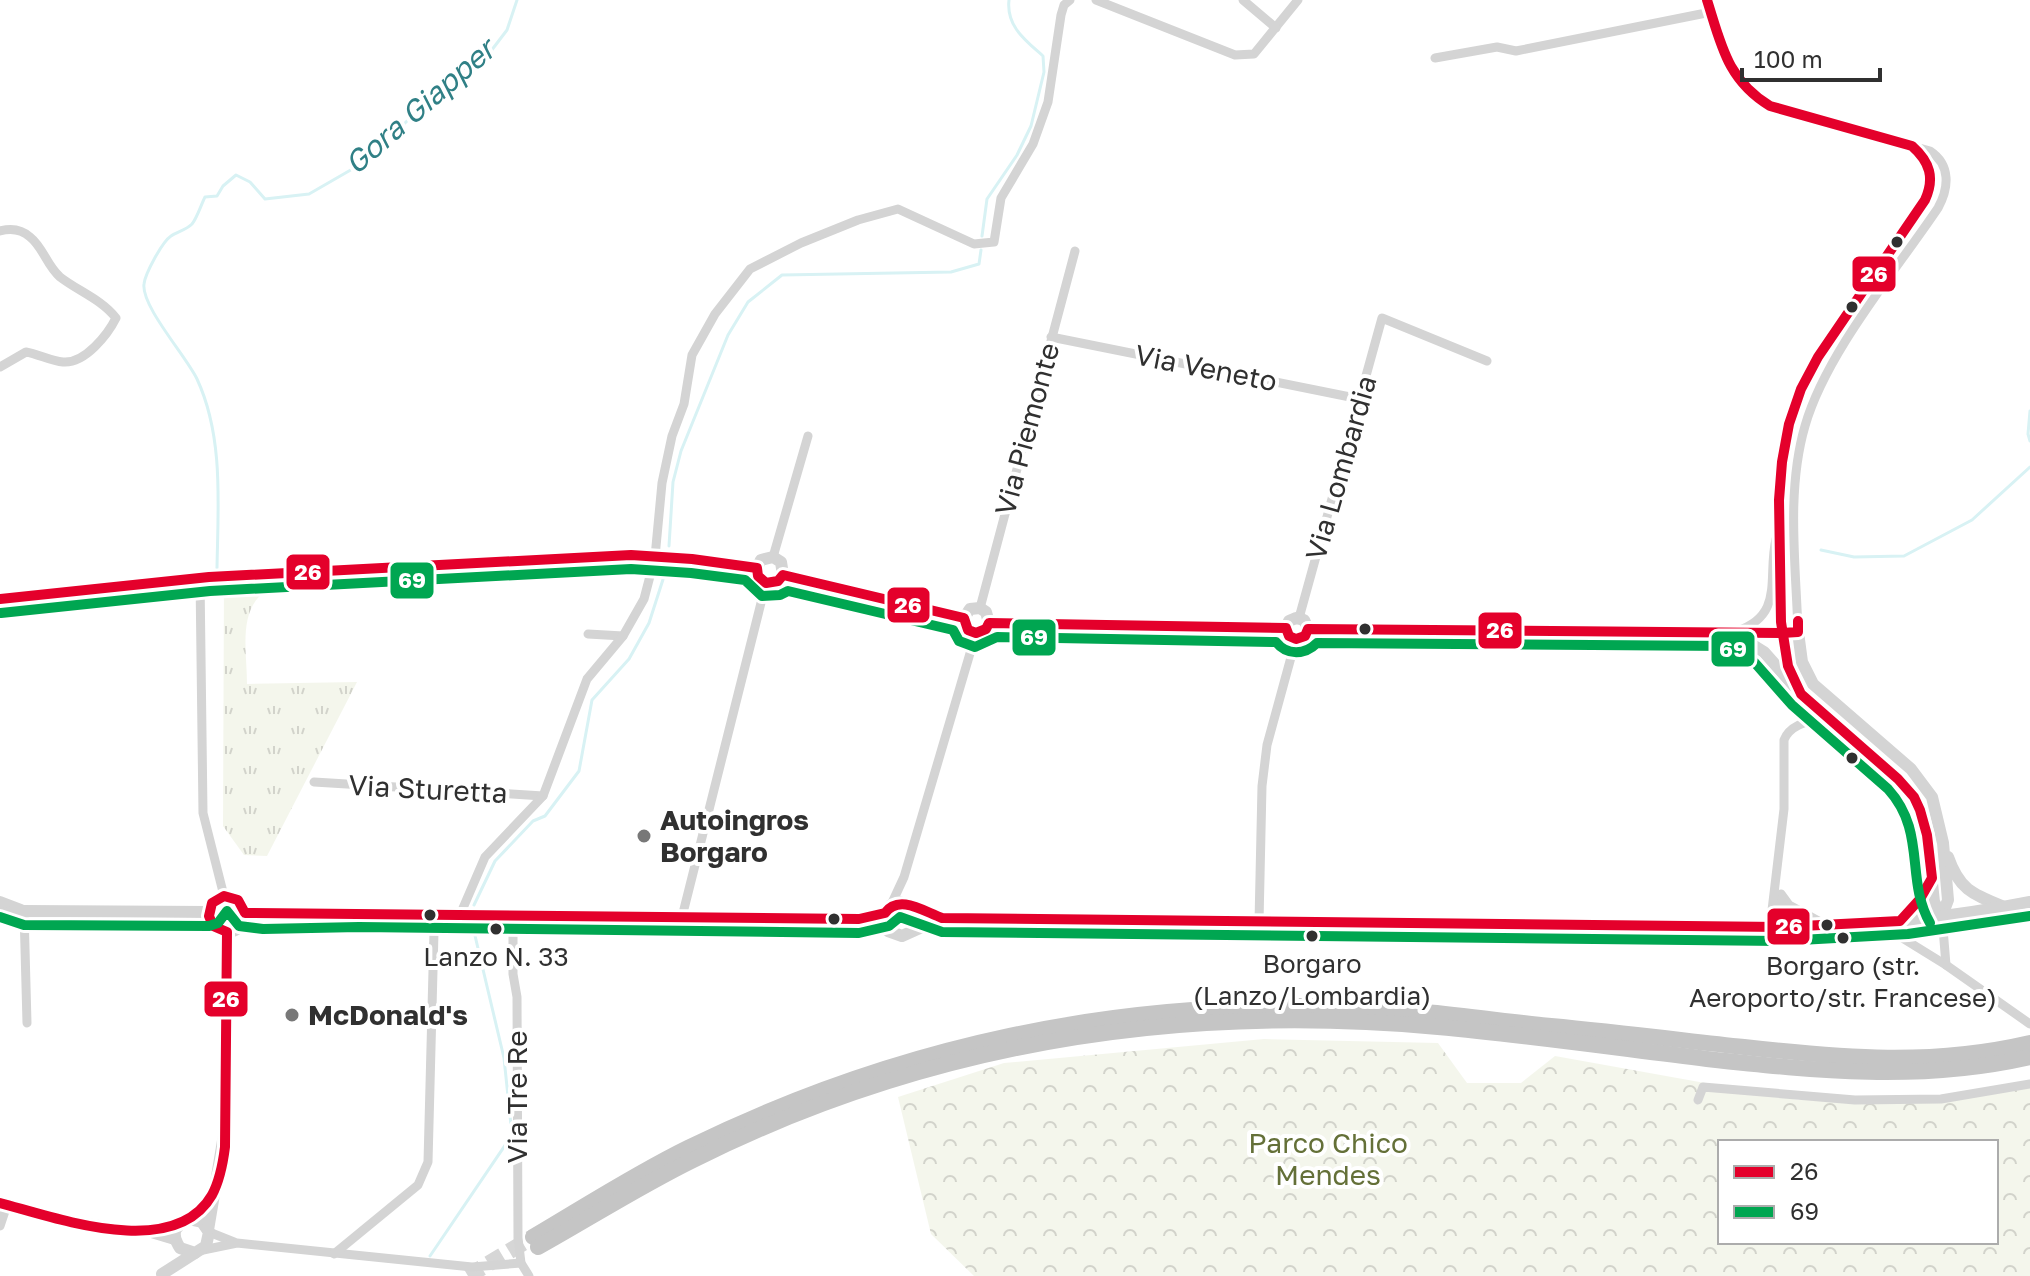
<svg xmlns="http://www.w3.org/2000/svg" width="2030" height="1276" font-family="'Golos Text',sans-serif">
	<defs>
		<pattern id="grass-tufts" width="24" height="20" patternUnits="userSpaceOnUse" patternTransform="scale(2)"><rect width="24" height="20" fill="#f4f6ec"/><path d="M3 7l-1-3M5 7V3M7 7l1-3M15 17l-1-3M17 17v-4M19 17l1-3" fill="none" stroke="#d2d3cb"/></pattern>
		<pattern id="park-crowns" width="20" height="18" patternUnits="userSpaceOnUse" patternTransform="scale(2)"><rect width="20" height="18" fill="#f4f6ec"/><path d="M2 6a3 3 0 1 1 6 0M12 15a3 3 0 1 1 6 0" fill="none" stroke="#d2d3cb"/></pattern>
	</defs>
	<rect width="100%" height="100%" fill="#fff"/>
	<path fill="url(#grass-tufts)" d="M 273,579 L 273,587 C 236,604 247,649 247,684 L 357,682 L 267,856 L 244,855 L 223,826 L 224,582 Z"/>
	<path fill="url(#park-crowns)" fill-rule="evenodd" d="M 1264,1039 L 1438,1043 L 1467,1083 L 1521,1083 L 1555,1056 L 1799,1100 L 1969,1097 L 2030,1087 L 2030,1276 L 974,1276 L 931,1234 L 898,1097 L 1004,1063 ZM 1720,1142 L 1996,1142 L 1996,1242 L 1720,1242 Z"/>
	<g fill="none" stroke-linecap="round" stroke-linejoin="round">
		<g stroke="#d8f2f4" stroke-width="3">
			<path d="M 982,236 L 987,199 L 1017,155 L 1031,126 L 1044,72 L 1043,56 C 1025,40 1006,26 1009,0"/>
			<path d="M 2030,411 L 2028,434 L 2030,441"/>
			<path d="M 669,546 L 673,482 L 681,451 L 728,335 L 748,302 L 782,275 L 951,272 L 979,264 L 981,250"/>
			<path d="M 1821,550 L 1854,557 L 1904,556 L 1972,520 L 2030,467"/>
			<path d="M 217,568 C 218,506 224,437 197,379 C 186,356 141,306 144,284 C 145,274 162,242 171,236 C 177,232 186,230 192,224 C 197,218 201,205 205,197 L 217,196 L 223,186 L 236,175 L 250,182 L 265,199 L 309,194 L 368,160 L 451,77 L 491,51 L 507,30 L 517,0"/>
			<path d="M 474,905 L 495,861 L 533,821 L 545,816 L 579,771 L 592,700 L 629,659 L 649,623 L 667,567"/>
			<path d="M 430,1256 L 512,1135 L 504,1058 L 472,923"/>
		</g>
		<path stroke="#d6d6d6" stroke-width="16" stroke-dasharray="16 8" stroke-linecap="butt" d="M 468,1276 L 533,1237"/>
		<g stroke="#d4d4d4" stroke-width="9">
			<path d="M 1096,0 L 1235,55 L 1254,54 L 1298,0"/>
			<path d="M 1243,0 L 1276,28"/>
			<path d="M 1707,0 C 1722,43 1726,85 1770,106 L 1930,151 C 1951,165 1949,188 1938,208 C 1895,272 1826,353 1805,426 C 1786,491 1796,565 1798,632"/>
			<path d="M 1435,58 L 1497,47 L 1516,51 L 1711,12"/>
			<path d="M 0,231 C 11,228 21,229 30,237 C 43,247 47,266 60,277 C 78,291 101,299 116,318 C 108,334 85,364 63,362 C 51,361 38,354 26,352 L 0,367"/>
			<path d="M 1051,337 L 1360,399"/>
			<path d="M 773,557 L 808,436"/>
			<path d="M 200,578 L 203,813 L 224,896"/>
			<path d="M 980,608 L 1075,251"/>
			<path d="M 1299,618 L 1382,318 L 1487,361"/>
			<path d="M 1737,631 C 1785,615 1767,577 1776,539"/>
			<path d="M 588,634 L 623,636"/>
			<path d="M 1792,681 C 1778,645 1781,605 1780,567 C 1779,518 1776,469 1790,421 C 1815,335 1885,270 1929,193 C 1934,174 1930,161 1915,148"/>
			<path d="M 314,782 L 543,796"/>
			<path d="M 1781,894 L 1789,905 L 1824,924"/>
			<path d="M 1781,895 L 1782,927"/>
			<path d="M 891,905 L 904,877 L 976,633"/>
			<path d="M 24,911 L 27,1023"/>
			<path d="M 460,915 L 485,857 L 543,796 L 587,679 L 623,636 L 644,599 L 655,557 L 662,483 L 672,436 L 684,404 L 692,355 L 715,314 L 750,269 L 801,243 L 858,220 L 898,209 L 974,244 L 994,242 L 1001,198 L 1033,144 L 1048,102 L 1061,15 L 1064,5 L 1070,0"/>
			<path d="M 513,916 L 513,974 L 517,997 L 518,1238 L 521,1263 L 529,1276"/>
			<path d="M 1942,916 L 1946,965"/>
			<path d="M 682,917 L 766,583"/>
			<path d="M 1259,922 L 1262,786 L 1267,745 L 1296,639"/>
			<path d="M 1878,923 L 1946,965 L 2030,1024"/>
			<path d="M 1770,927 L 1784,809 L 1784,740 C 1790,724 1810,721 1825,717"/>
			<path d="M 1698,1100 L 1703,1087 L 1855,1100 L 1941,1099 L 2030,1084"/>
			<path d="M 0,1203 L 58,1218 L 146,1232 L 176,1241"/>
			<path d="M 0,1226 L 7,1205"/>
			<path d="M 209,1232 L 234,1242"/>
			<path d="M 203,1250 L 237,1243 L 472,1267 L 521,1263"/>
			<path d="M 334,1254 L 418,1185 L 428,1162 L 434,932"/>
		</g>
		<g stroke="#d4d4d4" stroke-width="12">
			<path d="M 757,568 L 761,560 L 773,557 L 781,562 L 783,575"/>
			<path d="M 757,568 L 758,576 L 766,583 L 778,581 L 783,575"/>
			<path d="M 783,575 L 964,618"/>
			<path d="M 0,599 L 209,577 L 631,555 L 692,559 L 757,568"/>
			<path d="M 964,618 L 970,609 L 980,608 L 986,612 L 989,623"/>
			<path d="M 964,618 L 968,630 L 976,633 L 986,629 L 989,623"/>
			<path d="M 989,623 L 1286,628"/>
			<path d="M 1286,628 L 1289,636 L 1296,639 L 1305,636 L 1308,629"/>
			<path d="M 1286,628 L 1289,621 L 1296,618 L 1304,620 L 1308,629"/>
			<path d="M 1308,629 L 1798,632 L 1802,662 L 1813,684 L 1911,769 L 1932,797 L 1943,843 L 1948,900 L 1942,916"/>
			<path d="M 1735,634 L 1764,652 L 1801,694 L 1898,779 L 1914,797 L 1927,835 L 1934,902 L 1942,916"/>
			<path d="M 1948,857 C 1959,889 1972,894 2002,906"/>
			<circle cx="227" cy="914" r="18"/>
			<path d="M 0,902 L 21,910"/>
			<path d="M 245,913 L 263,915 L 359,913 L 859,919 L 885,913"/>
			<path d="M 0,914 L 24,911 L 209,912"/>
			<path d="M 942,918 L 902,936 L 888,931 L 884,917 L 891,905 L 900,902 L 942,918 L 1800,927 C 1877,925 1954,917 2030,902"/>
			<path d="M 1900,921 L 1920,899 L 1930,880"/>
			<path d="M 188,1219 L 202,1222 L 209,1232 L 206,1246 L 195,1253 L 180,1248 C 165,1225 185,1224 198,1213 C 203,1208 207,1202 211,1197"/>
			<path d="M 208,1230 L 224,1135 L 227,932"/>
			<path d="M 162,1274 L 195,1253"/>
		</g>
		<g stroke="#c5c5c5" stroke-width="16">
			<path d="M 533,1237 C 584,1207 635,1174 688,1148 C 898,1045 1116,999 1350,1007 C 1417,1009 1484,1019 1551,1026 C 1615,1032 1680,1040 1744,1047 C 1844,1058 1931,1066 2030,1043"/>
			<path d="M 538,1247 C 590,1218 640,1186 693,1160 C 929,1042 1177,1003 1438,1027 C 1527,1035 1617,1048 1707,1059 C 1817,1071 1921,1082 2030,1057"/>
		</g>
		<g stroke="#fff" stroke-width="16">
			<g id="bus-1">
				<path d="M 0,599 L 209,577 L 631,555 L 692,559 L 757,568 L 758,576 L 766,583 L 778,581 L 783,575 L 964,618 L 968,630 L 976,633 L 986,629 L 989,623 L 1286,628 L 1289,636 L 1296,639 L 1305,636 L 1308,629 L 1782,633 L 1798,632 L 1798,621"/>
				<path d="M 0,1203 C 57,1218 174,1261 212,1195 C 220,1180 223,1163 225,1147 L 227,932 L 213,926 L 209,916 L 212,903 L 224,896 L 238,900 L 245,913 L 859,919 L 885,913 C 899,894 923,911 942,918 L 1782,927 L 1900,921 L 1920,899 L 1932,878 L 1927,835 L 1920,810 L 1914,797 L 1898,779 L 1801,694 L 1788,666 L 1781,622 L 1779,500 L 1782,462 L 1789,424 L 1801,389 L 1818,357 L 1925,200 C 1935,178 1930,162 1912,146 L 1770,106 C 1727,80 1721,44 1707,0"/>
			</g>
		</g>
		<g stroke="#fff" stroke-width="16">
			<g id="bus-2">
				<path d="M 1,613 L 210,591 L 631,569 L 691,573 L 745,580 L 762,596 L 780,595 L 788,591 L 953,630 L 959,641 L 975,647 L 997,637 L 1276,642 C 1287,656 1305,655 1317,643 L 1728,646 L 1755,663 L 1792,705 L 1888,789 C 1927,832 1905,879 1930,923"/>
				<path d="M 0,917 L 24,925 L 209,926 L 218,923 L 227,911 L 239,926 L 263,929 L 359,927 L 859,933 L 889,926 L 900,917 L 942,932 L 1782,941 L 1908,934 L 2030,916"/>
			</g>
		</g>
		<use href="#bus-1" stroke="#e4002b" stroke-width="10"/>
		<use href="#bus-2" stroke="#00a651" stroke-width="10"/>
	</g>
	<g fill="#303030" stroke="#fff" stroke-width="3">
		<circle cx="1897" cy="242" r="7"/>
		<circle cx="1852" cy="307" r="7"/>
		<circle cx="1365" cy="629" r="7"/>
		<circle cx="1852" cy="758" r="7"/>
		<circle cx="430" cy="915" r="7"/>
		<circle cx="834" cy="919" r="7"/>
		<circle cx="1827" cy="925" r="7"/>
		<circle cx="496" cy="929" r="7"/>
		<circle cx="1312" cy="936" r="7"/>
		<circle cx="1843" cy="938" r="7"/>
	</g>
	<g fill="#787878" stroke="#fff" stroke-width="3">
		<circle cx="644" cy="836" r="8"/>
		<circle cx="292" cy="1015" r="8"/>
	</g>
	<g text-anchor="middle" stroke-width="8" stroke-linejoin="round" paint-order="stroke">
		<g font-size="26" fill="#303030" stroke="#fff">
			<text x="496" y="966">Lanzo N. 33</text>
			<text x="1312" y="973">Borgaro<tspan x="1312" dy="32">(Lanzo/Lombardia)</tspan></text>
			<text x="1843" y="975">Borgaro (str.<tspan x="1843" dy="32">Aeroporto/str. Francese)</tspan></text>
		</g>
		<g font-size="28" fill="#303030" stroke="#fff">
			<text transform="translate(1206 368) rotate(11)" y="10">Via Veneto</text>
			<text transform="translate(1027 429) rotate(-75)" y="10">Via Piemonte</text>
			<text transform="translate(1341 468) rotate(-74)" y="10">Via Lombardia</text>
			<text transform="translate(428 789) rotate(3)" y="10">Via Sturetta</text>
			<text transform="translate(517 1097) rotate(-90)" y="10">Via Tre Re</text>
		</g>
		<g font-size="28" font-weight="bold" fill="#303030" stroke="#fff" text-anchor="start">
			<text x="660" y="830">Autoingros<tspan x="660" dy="32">Borgaro</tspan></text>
			<text x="308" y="1025">McDonald's</text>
		</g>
		<g font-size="28" fill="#647038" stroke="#fff">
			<text x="1328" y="1153">Parco Chico<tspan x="1328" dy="32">Mendes</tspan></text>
		</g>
		<g font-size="30" font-style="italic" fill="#308086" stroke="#fff">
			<text transform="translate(420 107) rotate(-41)" y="10">Gora Giapper</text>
		</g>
	</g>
	<g stroke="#fff" stroke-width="3">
		<rect x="1851" y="255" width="46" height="38" rx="8" fill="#e4002b"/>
		<rect x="285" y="553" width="46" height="38" rx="8" fill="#e4002b"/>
		<rect x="389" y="561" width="46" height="39" rx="8" fill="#00a651"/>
		<rect x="886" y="586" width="45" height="38" rx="8" fill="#e4002b"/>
		<rect x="1477" y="611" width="46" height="39" rx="8" fill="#e4002b"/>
		<rect x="1011" y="618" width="46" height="39" rx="8" fill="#00a651"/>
		<rect x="1710" y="630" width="46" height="38" rx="8" fill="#00a651"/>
		<rect x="1766" y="907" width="45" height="39" rx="8" fill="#e4002b"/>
		<rect x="203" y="980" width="46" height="38" rx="8" fill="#e4002b"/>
	</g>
	<g font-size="22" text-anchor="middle" font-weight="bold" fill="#fff">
		<text x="1874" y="282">26</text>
		<text x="308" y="580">26</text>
		<text x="412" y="588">69</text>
		<text x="908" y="613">26</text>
		<text x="1500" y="638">26</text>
		<text x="1034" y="645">69</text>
		<text x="1733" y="657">69</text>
		<text x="1789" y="934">26</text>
		<text x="226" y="1007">26</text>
	</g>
	<rect x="1718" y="1140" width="280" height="104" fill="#ffffff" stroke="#acacac" stroke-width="2"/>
	<rect x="1734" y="1166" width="40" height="12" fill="#e4002b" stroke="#acacac" stroke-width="2"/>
	<text x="1790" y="1180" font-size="24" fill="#303030">26</text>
	<rect x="1734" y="1206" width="40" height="12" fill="#00a651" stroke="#acacac" stroke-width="2"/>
	<text x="1790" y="1220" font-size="24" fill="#303030">69</text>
	<path d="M1742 68v12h138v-12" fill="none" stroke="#303030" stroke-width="4"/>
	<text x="1754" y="68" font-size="24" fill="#303030" stroke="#ffffff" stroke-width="6" paint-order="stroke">100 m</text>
</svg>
